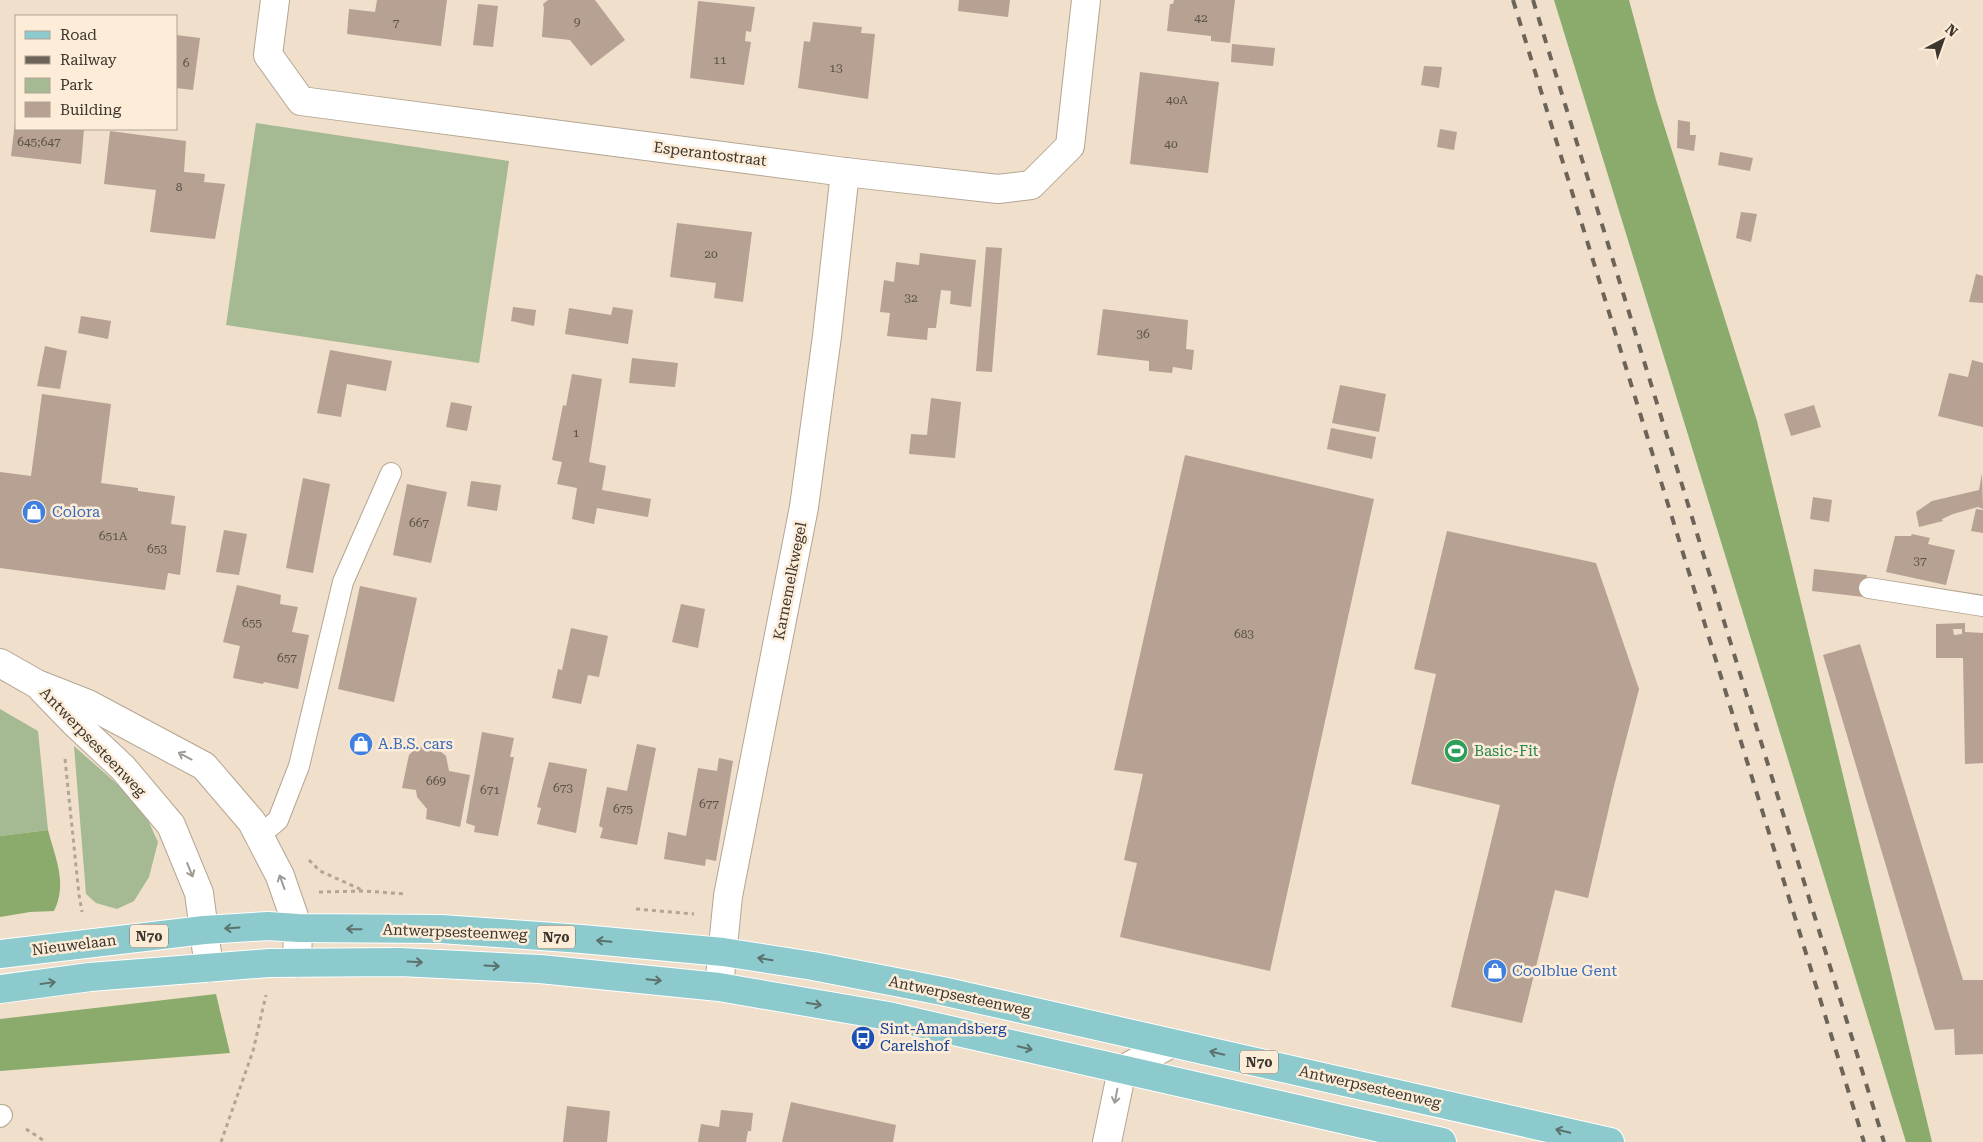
<svg xmlns="http://www.w3.org/2000/svg" width="1983" height="1142" font-family="'Roboto Serif',serif">
	<rect width="100%" height="100%" fill="#efdfcb"/>
	<g fill="#a5b993">
		<path d="M 256,123 L 509,161 L 479,363 L 226,325 Z"/>
		<path d="M 0,709 L 38,731 L 48,830 L 0,836 Z"/>
		<path d="M 74,746 L 141,805 L 158,842 L 149,877 L 134,901 L 117,909 L 96,903 L 86,894 Z"/>
	</g>
	<g fill="#8bab6c">
		<path d="M 1554,0 L 1629,0 L 1656,100 L 1757,421 L 1932,1142 L 1906,1142 Z"/>
		<path d="M 48,830 C 55,857 68,884 54,911 L 30,912 L 0,917 L 0,836 Z"/>
		<path d="M 216,994 L 230,1053 L 0,1071 L 0,1019 Z"/>
	</g>
	<g fill="#b6a193" fill-rule="evenodd">
		<path d="M 377,0 L 447,0 L 441,46 L 347,34 L 349,9 L 375,12 Z"/>
		<path d="M 548,0 L 595,0 L 625,40 L 591,66 L 570,40 L 542,37 L 544,8 L 543,4 Z"/>
		<path d="M 959,0 L 1010,0 L 1008,17 L 958,11 Z"/>
		<path d="M 1174,0 L 1235,0 L 1230,43 L 1211,41 L 1211,36 L 1167,31 L 1170,4 L 1173,4 Z"/>
		<path d="M 698,1 L 755,7 L 751,32 L 746,31 L 745,41 L 751,42 L 744,85 L 690,78 Z"/>
		<path d="M 478,4 L 498,6 L 493,47 L 473,45 Z"/>
		<path d="M 813,22 L 862,27 L 861,33 L 875,34 L 868,99 L 798,88 L 804,41 L 810,42 Z"/>
		<path d="M 176,35 L 200,38 L 193,90 L 176,88 Z"/>
		<path d="M 1232,44 L 1275,48 L 1273,66 L 1231,62 Z"/>
		<path d="M 1424,66 L 1442,67 L 1439,88 L 1421,85 Z"/>
		<path d="M 1140,72 L 1219,82 L 1208,173 L 1130,164 Z"/>
		<path d="M 1678,120 L 1690,122 L 1690,135 L 1696,135 L 1694,151 L 1677,148 Z"/>
		<path d="M 15,122 L 16,129 L 84,129 L 81,164 L 11,156 Z"/>
		<path d="M 1440,129 L 1457,132 L 1454,150 L 1437,147 Z"/>
		<path d="M 110,131 L 186,141 L 184,172 L 205,174 L 204,182 L 225,184 L 215,239 L 150,232 L 156,190 L 104,184 Z"/>
		<path d="M 1720,152 L 1753,158 L 1750,171 L 1718,165 Z"/>
		<path d="M 1741,212 L 1757,214 L 1751,242 L 1736,238 Z"/>
		<path d="M 677,223 L 752,232 L 743,302 L 714,298 L 716,283 L 670,277 Z"/>
		<path d="M 986,247 L 1002,248 L 992,372 L 976,371 Z"/>
		<path d="M 920,253 L 976,260 L 971,307 L 950,304 L 951,291 L 941,290 L 936,328 L 928,328 L 927,340 L 887,336 L 890,313 L 880,312 L 884,280 L 894,282 L 896,262 L 919,265 Z"/>
		<path d="M 1976,274 L 1983,276 L 1983,303 L 1969,302 Z"/>
		<path d="M 513,307 L 536,310 L 534,326 L 511,321 Z"/>
		<path d="M 613,307 L 633,310 L 628,344 L 565,334 L 569,308 L 611,315 Z"/>
		<path d="M 1103,309 L 1188,320 L 1186,349 L 1194,350 L 1192,370 L 1173,367 L 1172,373 L 1149,371 L 1149,361 L 1097,355 Z"/>
		<path d="M 81,316 L 111,321 L 108,339 L 78,333 Z"/>
		<path d="M 45,346 L 67,351 L 60,389 L 37,386 Z"/>
		<path d="M 330,350 L 392,361 L 386,391 L 347,384 L 341,417 L 317,413 Z"/>
		<path d="M 632,358 L 678,363 L 675,387 L 629,383 Z"/>
		<path d="M 1972,360 L 1983,363 L 1983,427 L 1938,416 L 1949,373 L 1968,377 Z"/>
		<path d="M 572,374 L 602,379 L 589,462 L 606,466 L 602,490 L 651,499 L 648,517 L 597,508 L 594,524 L 572,519 L 577,488 L 557,484 L 562,462 L 552,460 L 563,405 L 566,406 Z"/>
		<path d="M 1340,385 L 1386,394 L 1379,432 L 1332,423 Z"/>
		<path d="M 42,394 L 111,404 L 101,483 L 138,488 L 138,491 L 175,496 L 171,524 L 186,526 L 180,575 L 168,573 L 165,590 L 0,568 L 0,472 L 31,476 Z"/>
		<path d="M 931,398 L 961,402 L 955,458 L 909,454 L 911,434 L 927,435 Z"/>
		<path d="M 451,402 L 472,406 L 467,431 L 446,427 Z"/>
		<path d="M 1814,405 L 1821,427 L 1791,436 L 1784,414 Z"/>
		<path d="M 1331,428 L 1376,437 L 1372,459 L 1327,449 Z"/>
		<path d="M 1185,455 L 1374,499 L 1270,971 L 1120,937 L 1137,863 L 1124,860 L 1143,774 L 1114,770 Z"/>
		<path d="M 1982,473 L 1983,509 L 1978,507 L 1953,514 L 1942,519 L 1943,521 L 1919,527 L 1916,512 L 1932,501 L 1979,490 Z"/>
		<path d="M 303,478 L 330,484 L 313,573 L 286,568 Z"/>
		<path d="M 471,481 L 501,485 L 497,511 L 467,506 Z"/>
		<path d="M 407,484 L 447,492 L 431,563 L 393,555 Z"/>
		<path d="M 1813,497 L 1832,500 L 1829,522 L 1810,519 Z"/>
		<path d="M 1976,509 L 1983,510 L 1983,533 L 1971,531 Z"/>
		<path d="M 224,530 L 247,534 L 239,575 L 216,572 Z"/>
		<path d="M 1447,531 L 1596,563 L 1639,689 L 1614,786 L 1588,898 L 1555,890 L 1522,1023 L 1451,1007 L 1500,805 L 1411,784 L 1436,674 L 1414,669 Z"/>
		<path d="M 1912,534 L 1930,538 L 1928,544 L 1955,550 L 1946,585 L 1886,572 L 1895,536 L 1911,536 Z"/>
		<path d="M 1814,569 L 1867,575 L 1864,597 L 1812,591 Z"/>
		<path d="M 237,585 L 281,595 L 280,604 L 298,607 L 292,632 L 309,635 L 298,689 L 264,682 L 263,684 L 233,678 L 240,646 L 223,642 Z"/>
		<path d="M 360,586 L 417,598 L 394,702 L 338,689 Z"/>
		<path d="M 681,604 L 705,609 L 698,648 L 672,642 Z"/>
		<path d="M 1965,623 L 1965,632 L 1983,633 L 1983,763 L 1965,764 L 1963,658 L 1936,658 L 1936,624 ZM 1953,629 L 1962,629 L 1962,634 L 1954,635 Z"/>
		<path d="M 571,628 L 608,636 L 599,677 L 588,675 L 581,704 L 552,698 L 558,669 L 562,670 Z"/>
		<path d="M 1860,644 L 1963,980 L 1983,980 L 1983,1054 L 1955,1055 L 1954,1029 L 1935,1030 L 1823,655 Z"/>
		<path d="M 482,732 L 514,738 L 510,757 L 514,757 L 498,836 L 474,832 L 475,826 L 466,823 Z"/>
		<path d="M 637,744 L 656,748 L 637,845 L 600,838 L 603,828 L 599,826 L 607,787 L 627,791 Z"/>
		<path d="M 433,745 L 446,756 L 449,771 L 470,775 L 460,827 L 426,819 L 427,809 L 417,797 L 416,790 L 402,788 L 409,755 L 417,747 Z"/>
		<path d="M 719,758 L 733,761 L 716,861 L 706,859 L 705,866 L 664,859 L 668,832 L 686,836 L 698,768 L 717,771 Z"/>
		<path d="M 549,762 L 587,769 L 576,833 L 537,824 L 541,808 L 537,807 Z"/>
		<path d="M 791,1102 L 896,1125 L 893,1142 L 782,1142 Z"/>
		<path d="M 567,1106 L 610,1111 L 607,1142 L 563,1142 Z"/>
		<path d="M 721,1110 L 753,1113 L 751,1131 L 748,1131 L 746,1142 L 698,1142 L 701,1124 L 719,1127 Z"/>
	</g>
	<g fill="none" stroke-linecap="round" stroke-linejoin="round">
		<g stroke="#b4a692" stroke-width="22">
			<g id="service">
				<path d="M 1869,588 L 1983,606"/>
				<path d="M 259,836 L 278,820 L 299,766 L 343,582 L 391,473"/>
				<path d="M 0,1117 L 2,1115"/>
			</g>
		</g>
		<g stroke="#b4a692" stroke-width="30">
			<path id="pedestrian" d="M 719,987 L 728,896 L 804,507 L 827,336 L 845,172"/>
		</g>
		<g stroke="#b4a692" stroke-width="30">
			<g id="minor">
				<path d="M 275,0 L 268,55 L 301,101 L 845,172 L 998,189 L 1031,185 L 1070,146 L 1086,0"/>
				<path d="M 1107,1142 L 1122,1070 L 1172,1043"/>
			</g>
		</g>
		<g stroke="#b4a692" stroke-width="30">
			<g id="secondary">
				<path d="M 0,663 L 37,684 L 88,704 L 204,766 L 252,822 L 280,876 L 298,928 L 297,963"/>
				<path d="M 42,689 L 75,723 L 123,768 L 171,825 L 199,893 L 209,968"/>
			</g>
		</g>
		<g stroke="#fff" stroke-width="30">
			<g id="primary">
				<path d="M 0,954 L 204,930 L 268,926 L 298,928 L 441,929 L 582,939 L 723,952 L 813,966 L 942,991 L 1610,1142"/>
				<path d="M 0,989 L 90,977 L 269,963 L 400,962 L 540,969 L 719,987 L 888,1016 L 1442,1142"/>
			</g>
		</g>
		<g stroke="#b1a595" stroke-width="3" stroke-dasharray="4 4" stroke-linecap="butt">
			<path d="M 65,759 L 79,895 L 82,912"/>
			<path d="M 309,860 L 320,871 L 362,890"/>
			<path d="M 319,892 L 365,891 L 405,894"/>
			<path d="M 636,909 L 694,914"/>
			<path d="M 26,1129 L 46,1142"/>
			<path d="M 221,1142 L 253,1051 L 266,995"/>
		</g>
		<use href="#service" stroke="#fff" stroke-width="20"/>
		<use href="#pedestrian" stroke="#fff" stroke-width="28"/>
		<use href="#minor" stroke="#fff" stroke-width="28"/>
		<use href="#secondary" stroke="#fff" stroke-width="28"/>
		<use href="#primary" stroke="#8ccacd" stroke-width="28"/>
		<g stroke="#6d6459" stroke-width="4" stroke-dasharray="9 9" stroke-linecap="butt">
			<path d="M 1513,0 L 1864,1142"/>
			<path d="M 1533,0 L 1884,1142"/>
		</g>
	</g>
	<defs><path id="oneway-shaft" d="M-6 0H5M1.5-3L5.5 0L1.5 3" fill="none" stroke-width="1.6" stroke-linecap="round" stroke-linejoin="round" transform="scale(1.25)"/></defs>
	<g stroke="#9e9a96">
		<use href="#oneway-shaft" transform="translate(185 756) rotate(-152)"/>
		<use href="#oneway-shaft" transform="translate(190 870) rotate(68)"/>
		<use href="#oneway-shaft" transform="translate(282 882) rotate(-110)"/>
		<use href="#oneway-shaft" transform="translate(1116 1096) rotate(101)"/>
	</g>
	<g stroke="#5c716e">
		<use href="#oneway-shaft" transform="translate(232 928) rotate(176)"/>
		<use href="#oneway-shaft" transform="translate(354 929) rotate(-179)"/>
		<use href="#oneway-shaft" transform="translate(604 941) rotate(-175)"/>
		<use href="#oneway-shaft" transform="translate(765 959) rotate(-171)"/>
		<use href="#oneway-shaft" transform="translate(415 962) rotate(3)"/>
		<use href="#oneway-shaft" transform="translate(492 966) rotate(3)"/>
		<use href="#oneway-shaft" transform="translate(654 980) rotate(6)"/>
		<use href="#oneway-shaft" transform="translate(48 983) rotate(-8)"/>
		<use href="#oneway-shaft" transform="translate(814 1004) rotate(10)"/>
		<use href="#oneway-shaft" transform="translate(1025 1048) rotate(13)"/>
		<use href="#oneway-shaft" transform="translate(1217 1053) rotate(-167)"/>
		<use href="#oneway-shaft" transform="translate(1563 1131) rotate(-167)"/>
	</g>
	<defs>
		<g id="shop-disc" transform="scale(1.25)"><circle r="9.5" fill="#3f7fe0" stroke="#fcecd8"/><path d="M-5-2.5h2.3a2.7 3.5 0 0 1 5.4 0H5L5.5 6h-11ZM-1.5-2.5h3a1.5 2.3 0 0 0-3 0Z" fill="#fff"/></g>
		<g id="stadium-disc" transform="scale(1.25)"><circle r="9.5" fill="#2e9e5b" stroke="#fcecd8"/><path d="M0-5a6.5 5 0 1 0 0 10a6.5 5 0 1 0 0-10ZM-3.5-1.8h7v3.6h-7Z" fill="#fff"/></g>
		<g id="bus-disc" transform="scale(1.25)"><circle r="9.5" fill="#1a4fb4" stroke="#fcecd8"/><path d="M-5-6H5V4H4V6H2V4H-2V6H-4V4H-5ZM-3.5-4V0h7V-4ZM-3.5 1.2v1.5H-2V1.2ZM2 1.2v1.5H3.5V1.2Z" fill="#fff"/></g>
	</defs>
	<g fill-rule="evenodd">
		<use href="#shop-disc" x="34" y="512"/>
		<use href="#shop-disc" x="361" y="744"/>
		<use href="#stadium-disc" x="1456" y="751"/>
		<use href="#shop-disc" x="1495" y="971"/>
		<use href="#bus-disc" x="863" y="1038"/>
	</g>
	<g text-anchor="middle" stroke-width="5" stroke-linejoin="round" paint-order="stroke">
		<g font-size="12" fill="#5a5147">
			<text x="1201" y="22">42</text>
			<text x="577" y="26">9</text>
			<text x="396" y="27">7</text>
			<text x="720" y="64">11</text>
			<text x="186" y="67">6</text>
			<text x="836" y="72">13</text>
			<text x="1177" y="104">40A</text>
			<text x="39" y="146">645;647</text>
			<text x="1171" y="148">40</text>
			<text x="179" y="191">8</text>
			<text x="711" y="258">20</text>
			<text x="911" y="302">32</text>
			<text x="1143" y="338">36</text>
			<text x="576" y="437">1</text>
			<text x="419" y="527">667</text>
			<text x="113" y="540">651A</text>
			<text x="157" y="553">653</text>
			<text x="1920" y="565">37</text>
			<text x="252" y="627">655</text>
			<text x="1244" y="638">683</text>
			<text x="287" y="662">657</text>
			<text x="436" y="785">669</text>
			<text x="563" y="792">673</text>
			<text x="490" y="794">671</text>
			<text x="709" y="808">677</text>
			<text x="623" y="813">675</text>
		</g>
		<g fill="#fcecd8" stroke="#766d61" stroke-width="1">
			<rect x="130" y="924.5" width="38" height="23" rx="4"/>
			<rect x="537" y="925.5" width="38" height="23" rx="4"/>
			<rect x="1240" y="1050.5" width="38" height="23" rx="4"/>
		</g>
		<g font-size="14" font-weight="bold" fill="#3c362e">
			<text x="149" y="941">N70</text>
			<text x="556" y="942">N70</text>
			<text x="1259" y="1067">N70</text>
		</g>
		<g font-size="15" fill="#3c362e" stroke="#fcecd8">
			<text transform="translate(710 154) rotate(7)" y="5">Esperantostraat</text>
			<text transform="translate(790 581) rotate(-79)" y="5">Karnemelkwegel</text>
			<text transform="translate(93 742) rotate(46)" y="5">Antwerpsesteenweg</text>
			<text transform="translate(455 932) rotate(2)" y="5">Antwerpsesteenweg</text>
			<text transform="translate(74 945) rotate(-7)" y="5">Nieuwelaan</text>
			<text transform="translate(960 996) rotate(12)" y="5">Antwerpsesteenweg</text>
			<text transform="translate(1370 1087) rotate(13)" y="5">Antwerpsesteenweg</text>
		</g>
		<g font-size="15" fill="#366cbe" stroke="#fcecd8" text-anchor="start">
			<text x="52" y="517">Colora</text>
			<text x="378" y="749">A.B.S. cars</text>
			<text x="1512" y="976">Coolblue Gent</text>
		</g>
		<g font-size="15" fill="#27864d" stroke="#fcecd8" text-anchor="start">
			<text x="1474" y="756">Basic-Fit</text>
		</g>
		<g font-size="15" fill="#164399" stroke="#fcecd8" text-anchor="start">
			<text x="880" y="1034">Sint-Amandsberg<tspan x="880" dy="17">Carelshof</tspan></text>
		</g>
	</g>
	<rect x="15" y="15" width="162" height="115" fill="#fcecd8" stroke="#afa394"/>
	<rect x="25" y="31" width="25" height="8" fill="#8ccacd" stroke="#afa394"/>
	<text x="60" y="40" font-size="15" fill="#3c362e">Road</text>
	<rect x="25" y="56" width="25" height="8" fill="#6d6459" stroke="#afa394"/>
	<text x="60" y="65" font-size="15" fill="#3c362e">Railway</text>
	<rect x="25" y="78" width="25" height="15" fill="#a5b993" stroke="#afa394"/>
	<text x="60" y="90" font-size="15" fill="#3c362e">Park</text>
	<rect x="25" y="102" width="25" height="15" fill="#b6a193" stroke="#afa394"/>
	<text x="60" y="115" font-size="15" fill="#3c362e">Building</text>
	<g transform="translate(1943 40) rotate(41)" stroke="#fcecd8" stroke-width="4" paint-order="stroke">
	<path d="M0-4L9 19L0 12L-9 19Z" fill="#3c362e"/>
	<text y="-8" font-size="14" font-weight="bold" text-anchor="middle" fill="#3c362e">N</text>
	</g>
</svg>
